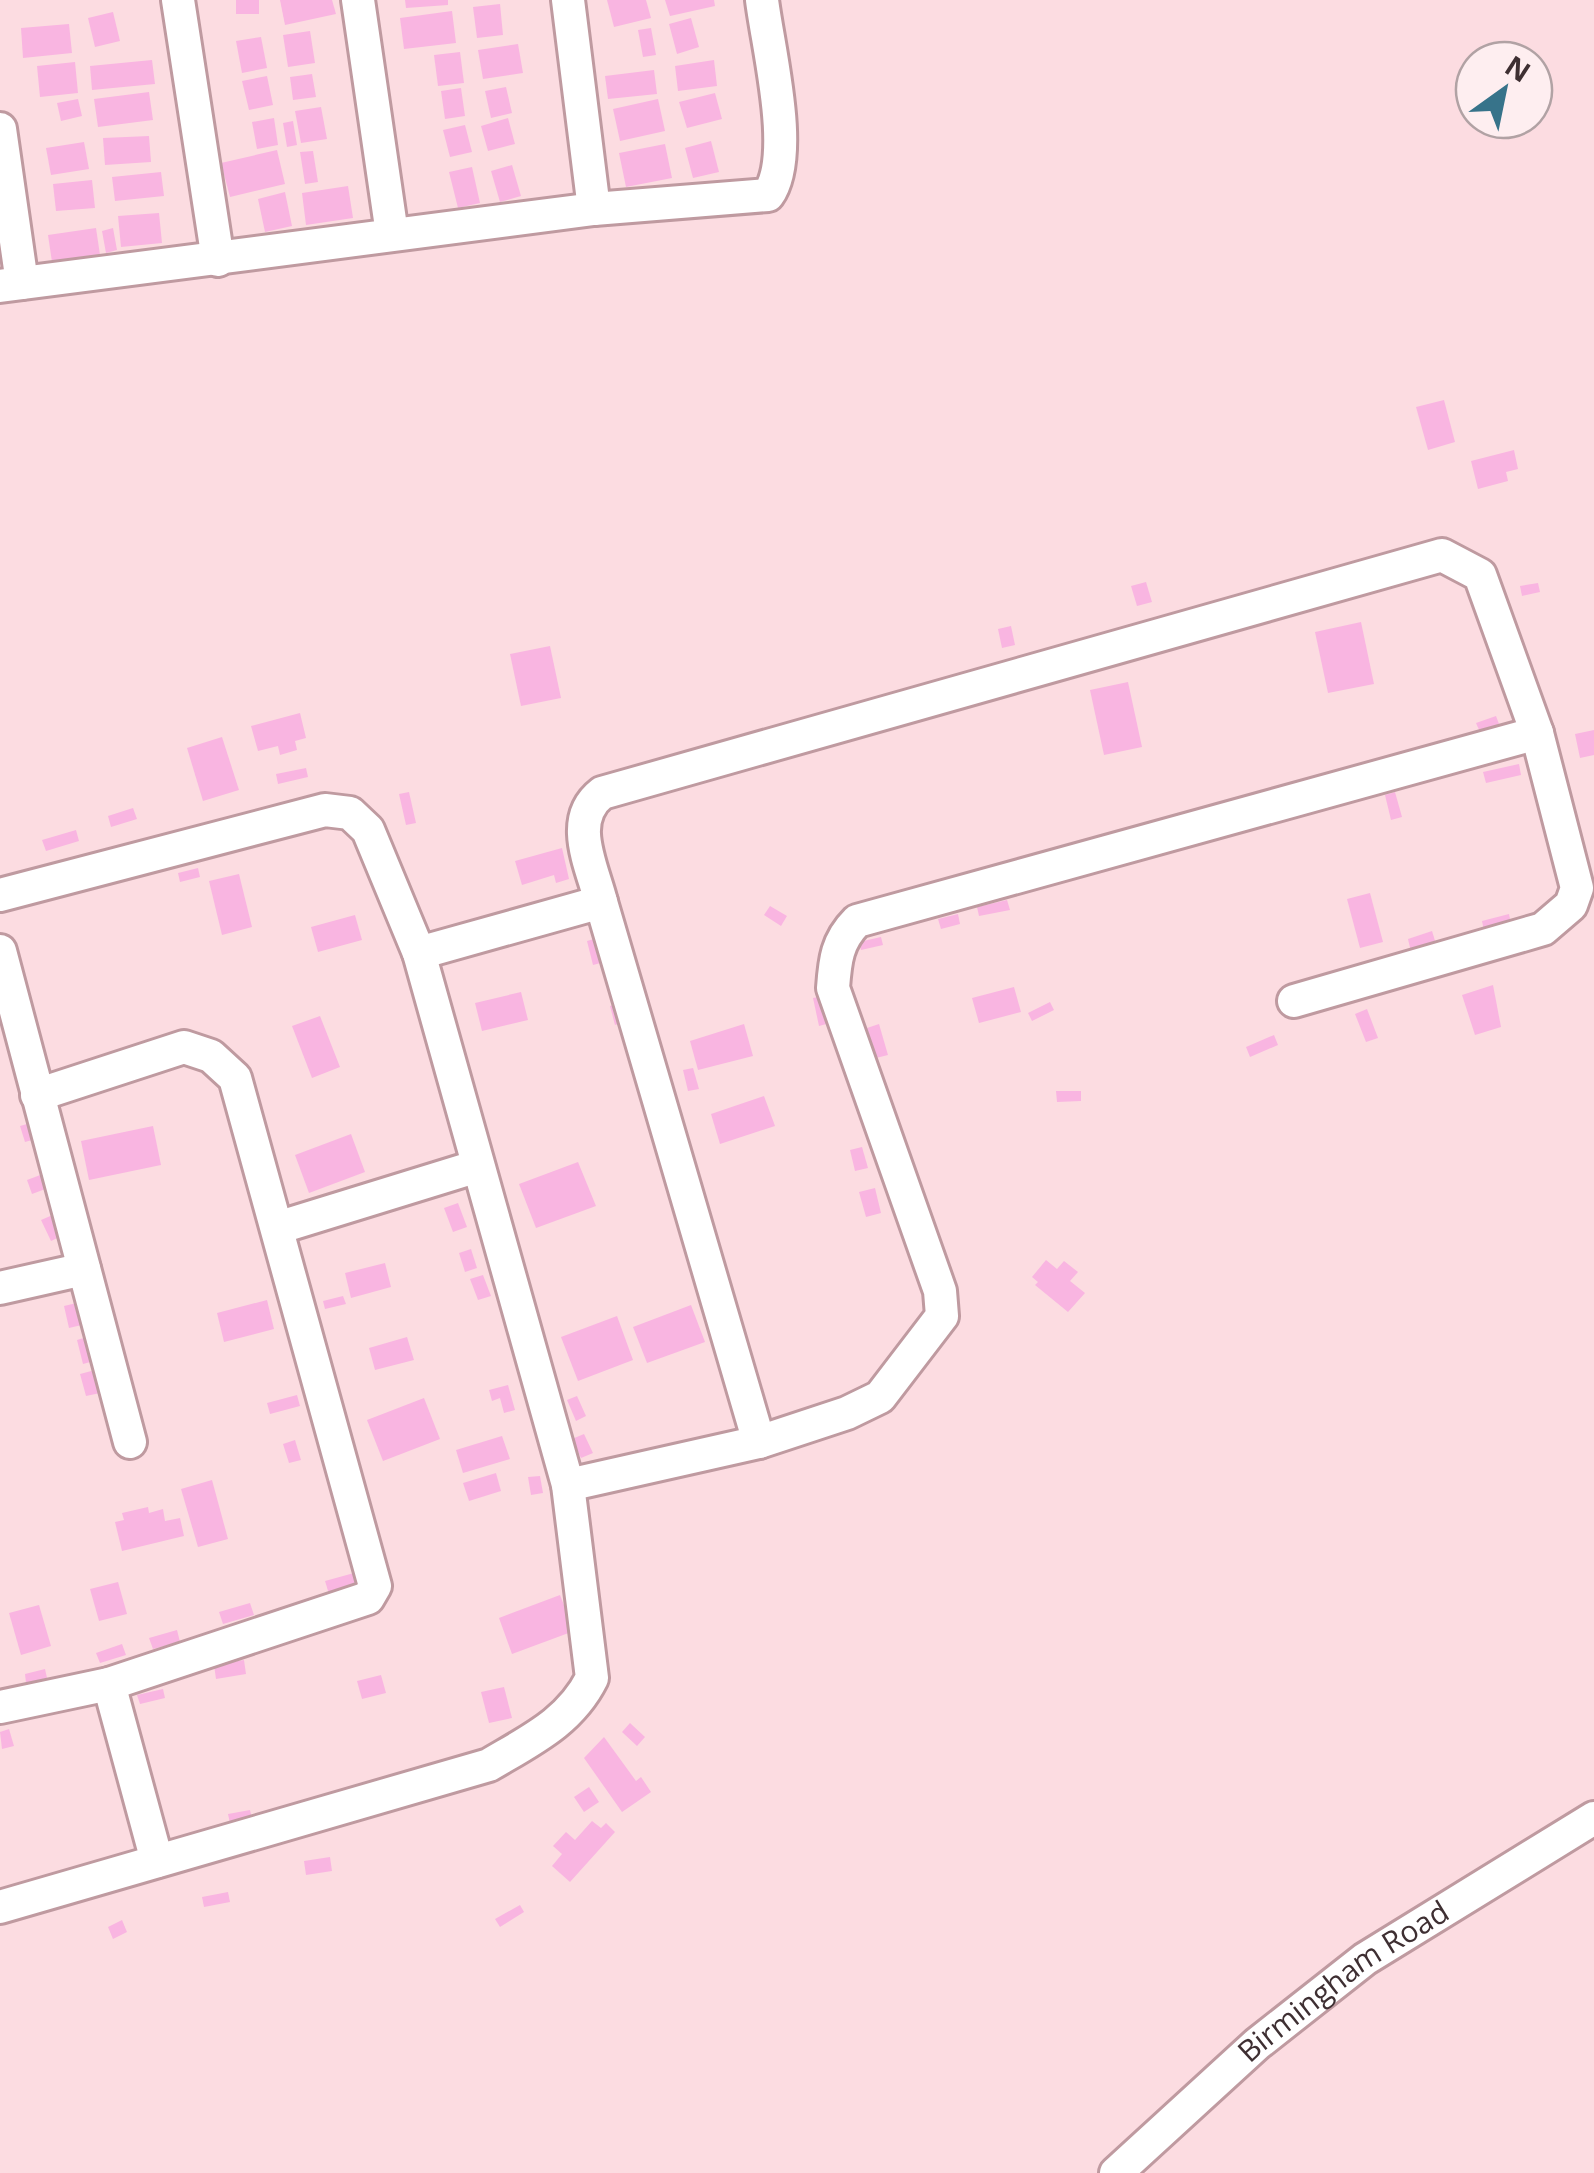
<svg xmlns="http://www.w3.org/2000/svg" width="1594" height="2173" font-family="'Open Sans',sans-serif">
	<rect width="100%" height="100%" fill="#fcdce1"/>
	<g fill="#f9b5e1">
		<rect x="236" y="0" width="23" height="14"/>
		<path d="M 280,0 L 332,0 L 336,14 L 285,25 Z"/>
		<path d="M 405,0 L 448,0 L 448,5 L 406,8 Z"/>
		<path d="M 607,0 L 646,0 L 651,18 L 614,27 Z"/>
		<path d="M 665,0 L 714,0 L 715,6 L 670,16 Z"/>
		<path d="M 500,4 L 503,35 L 477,38 L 473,7 Z"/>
		<path d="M 452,11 L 456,43 L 404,49 L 400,18 Z"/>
		<path d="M 113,12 L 120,41 L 95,47 L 88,18 Z"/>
		<path d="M 691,18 L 699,47 L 677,54 L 669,24 Z"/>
		<path d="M 69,24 L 72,53 L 23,58 L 21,28 Z"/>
		<path d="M 651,28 L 656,55 L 643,57 L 638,30 Z"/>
		<path d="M 310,31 L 315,63 L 288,67 L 283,35 Z"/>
		<path d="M 261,37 L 267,68 L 242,73 L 236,41 Z"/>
		<path d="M 518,44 L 523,73 L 483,79 L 478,50 Z"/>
		<path d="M 460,52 L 464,83 L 438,86 L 434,55 Z"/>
		<path d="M 152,60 L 155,84 L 92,90 L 90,66 Z"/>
		<path d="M 714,60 L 717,86 L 678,91 L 675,66 Z"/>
		<path d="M 75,62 L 78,93 L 40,97 L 37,66 Z"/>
		<path d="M 654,70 L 657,94 L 608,99 L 605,76 Z"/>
		<path d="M 312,74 L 316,97 L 293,100 L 290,77 Z"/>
		<path d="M 267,76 L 273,105 L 249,110 L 242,81 Z"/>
		<path d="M 506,87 L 512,113 L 491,118 L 485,91 Z"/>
		<path d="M 461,88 L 465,116 L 445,119 L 441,91 Z"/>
		<path d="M 149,92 L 153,120 L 98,127 L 94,99 Z"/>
		<path d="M 715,93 L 722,119 L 687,128 L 679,102 Z"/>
		<path d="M 78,99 L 82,116 L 61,121 L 57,103 Z"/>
		<path d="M 658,99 L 665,131 L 620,141 L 613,109 Z"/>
		<path d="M 321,107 L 327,139 L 301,143 L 295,111 Z"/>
		<path d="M 274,118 L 278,145 L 257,149 L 252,122 Z"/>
		<path d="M 508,118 L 515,144 L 488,151 L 481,126 Z"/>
		<path d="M 293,121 L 297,145 L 287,147 L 283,123 Z"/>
		<path d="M 465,125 L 472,152 L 450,157 L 443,130 Z"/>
		<path d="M 149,136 L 151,162 L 105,165 L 103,138 Z"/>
		<path d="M 711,141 L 719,172 L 693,178 L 685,148 Z"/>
		<path d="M 84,142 L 89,169 L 51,175 L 46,148 Z"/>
		<path d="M 665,144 L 672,178 L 626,187 L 619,153 Z"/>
		<path d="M 277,150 L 285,184 L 230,197 L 221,163 Z"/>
		<path d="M 313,151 L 318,182 L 305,184 L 300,152 Z"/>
		<path d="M 512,165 L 521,196 L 500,202 L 491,171 Z"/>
		<path d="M 472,167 L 480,203 L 458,208 L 449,172 Z"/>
		<path d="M 161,172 L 164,196 L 115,201 L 112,177 Z"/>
		<path d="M 92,180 L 95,208 L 56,211 L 53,184 Z"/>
		<path d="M 348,186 L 353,218 L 306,225 L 302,193 Z"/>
		<path d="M 285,192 L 292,226 L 265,232 L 258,199 Z"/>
		<path d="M 159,213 L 162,243 L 121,247 L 118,216 Z"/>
		<path d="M 96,228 L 100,255 L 52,262 L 48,235 Z"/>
		<path d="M 113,228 L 117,250 L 106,253 L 102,231 Z"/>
		<path d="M 1444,400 L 1455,442 L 1428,450 L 1416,407 Z"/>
		<path d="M 1514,450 L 1518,469 L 1506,472 L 1508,481 L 1478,489 L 1471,461 Z"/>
		<path d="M 1146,582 L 1152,602 L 1137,606 L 1131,586 Z"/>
		<path d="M 1538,583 L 1540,592 L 1522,596 L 1520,586 Z"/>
		<path d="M 1361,622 L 1374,684 L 1328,693 L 1315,632 Z"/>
		<path d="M 1011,626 L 1015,645 L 1002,648 L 998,629 Z"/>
		<path d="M 550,646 L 561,698 L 521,706 L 510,654 Z"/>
		<path d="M 1128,682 L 1142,747 L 1104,755 L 1090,690 Z"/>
		<path d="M 300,713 L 306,738 L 295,741 L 297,750 L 280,755 L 278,746 L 258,751 L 251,726 Z"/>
		<path d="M 1496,716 L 1499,724 L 1480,732 L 1476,723 Z"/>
		<path d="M 1594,730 L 1594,755 L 1580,758 L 1575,734 Z"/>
		<path d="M 222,737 L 239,790 L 203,801 L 187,748 Z"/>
		<path d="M 1519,764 L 1521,775 L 1486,783 L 1483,772 Z"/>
		<path d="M 306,768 L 308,777 L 278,784 L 276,774 Z"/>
		<path d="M 409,792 L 416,823 L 406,825 L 399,794 Z"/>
		<path d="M 1395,792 L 1402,817 L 1391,820 L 1385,795 Z"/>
		<path d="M 133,808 L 137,819 L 111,827 L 108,816 Z"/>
		<path d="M 76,830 L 79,841 L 46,851 L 42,840 Z"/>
		<path d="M 562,848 L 569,879 L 556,883 L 554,875 L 522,885 L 515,861 Z"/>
		<path d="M 198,868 L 200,877 L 180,882 L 178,873 Z"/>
		<path d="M 239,874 L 252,927 L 222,935 L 209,881 Z"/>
		<path d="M 1370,893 L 1383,942 L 1360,948 L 1347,899 Z"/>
		<path d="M 1007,900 L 1010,910 L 979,916 L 977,907 Z"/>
		<path d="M 770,906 L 787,916 L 781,926 L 764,915 Z"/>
		<path d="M 958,914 L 960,924 L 941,929 L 938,919 Z"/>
		<path d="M 1509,914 L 1511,924 L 1484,931 L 1482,921 Z"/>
		<path d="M 355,915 L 362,940 L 318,952 L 311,927 Z"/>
		<path d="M 1432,931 L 1436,944 L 1411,952 L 1408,939 Z"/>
		<path d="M 601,937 L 608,961 L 593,965 L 587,941 Z"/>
		<path d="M 881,937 L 883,945 L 861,950 L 859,942 Z"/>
		<path d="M 1493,985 L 1501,1027 L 1475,1035 L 1462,995 Z"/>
		<path d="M 1014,987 L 1021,1012 L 979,1023 L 972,998 Z"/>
		<path d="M 521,992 L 528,1020 L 482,1031 L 475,1003 Z"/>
		<path d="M 824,996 L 830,1023 L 819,1026 L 813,998 Z"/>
		<path d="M 1050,1002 L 1054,1010 L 1032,1021 L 1028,1013 Z"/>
		<path d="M 620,1003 L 625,1022 L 615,1025 L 610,1006 Z"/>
		<path d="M 1367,1009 L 1378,1038 L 1366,1042 L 1355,1014 Z"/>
		<path d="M 320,1016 L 340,1067 L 312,1078 L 292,1026 Z"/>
		<path d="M 744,1024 L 753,1056 L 698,1070 L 690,1041 Z"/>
		<path d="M 879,1024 L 888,1055 L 876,1058 L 867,1028 Z"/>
		<path d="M 1274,1035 L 1278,1045 L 1250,1057 L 1246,1047 Z"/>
		<path d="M 693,1068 L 699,1089 L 688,1091 L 683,1070 Z"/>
		<path d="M 1056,1091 L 1081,1091 L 1081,1101 L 1057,1102 Z"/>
		<path d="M 764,1096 L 775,1126 L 720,1144 L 711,1114 Z"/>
		<path d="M 34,1122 L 39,1138 L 25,1142 L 20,1126 Z"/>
		<path d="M 153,1126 L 161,1165 L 89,1180 L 81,1141 Z"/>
		<path d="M 351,1134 L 365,1172 L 309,1193 L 295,1155 Z"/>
		<path d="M 862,1147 L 868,1168 L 855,1171 L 850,1150 Z"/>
		<path d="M 578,1162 L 596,1206 L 536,1228 L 519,1184 Z"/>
		<path d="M 43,1174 L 48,1188 L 32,1194 L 27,1180 Z"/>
		<path d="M 875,1188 L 881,1213 L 866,1217 L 859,1192 Z"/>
		<path d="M 458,1203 L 467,1227 L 453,1232 L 444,1208 Z"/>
		<path d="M 55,1214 L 64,1235 L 51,1241 L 41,1220 Z"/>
		<path d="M 471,1249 L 477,1268 L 465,1272 L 459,1253 Z"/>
		<path d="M 1046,1260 L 1057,1269 L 1064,1261 L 1078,1272 L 1070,1281 L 1085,1293 L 1068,1312 L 1035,1285 L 1038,1282 L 1032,1277 Z"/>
		<path d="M 385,1263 L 391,1287 L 351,1298 L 345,1273 Z"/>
		<path d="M 483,1275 L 491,1296 L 478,1300 L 470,1279 Z"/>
		<path d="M 343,1296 L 346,1304 L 325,1309 L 323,1301 Z"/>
		<path d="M 267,1300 L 274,1329 L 224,1342 L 217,1313 Z"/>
		<path d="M 85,1301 L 90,1323 L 69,1328 L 64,1306 Z"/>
		<path d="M 691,1305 L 705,1342 L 647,1363 L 633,1327 Z"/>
		<path d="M 617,1316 L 633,1360 L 578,1381 L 561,1337 Z"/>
		<path d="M 94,1335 L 101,1359 L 83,1364 L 77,1340 Z"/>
		<path d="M 407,1337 L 414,1360 L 375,1370 L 369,1348 Z"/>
		<path d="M 99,1369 L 105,1392 L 86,1396 L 80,1374 Z"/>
		<path d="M 508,1385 L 515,1410 L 504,1413 L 500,1398 L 492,1401 L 489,1390 Z"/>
		<path d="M 297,1395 L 300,1406 L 270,1414 L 267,1403 Z"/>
		<path d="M 577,1396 L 586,1416 L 576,1421 L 567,1400 Z"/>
		<path d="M 424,1398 L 440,1439 L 383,1461 L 367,1420 Z"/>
		<path d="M 584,1434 L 593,1453 L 581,1458 L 572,1439 Z"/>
		<path d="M 502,1436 L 510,1459 L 463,1473 L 456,1450 Z"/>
		<path d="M 295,1440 L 301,1460 L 289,1463 L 283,1444 Z"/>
		<path d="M 496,1473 L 501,1491 L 469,1501 L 463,1483 Z"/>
		<path d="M 540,1476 L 543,1493 L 531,1495 L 528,1477 Z"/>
		<path d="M 212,1480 L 228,1539 L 198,1547 L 181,1489 Z"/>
		<path d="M 148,1507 L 149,1513 L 163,1509 L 165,1521 L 180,1518 L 184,1536 L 122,1551 L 115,1522 L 124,1520 L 122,1513 Z"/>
		<path d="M 354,1573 L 358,1585 L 329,1594 L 325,1581 Z"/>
		<path d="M 118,1582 L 127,1614 L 99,1621 L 90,1589 Z"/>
		<path d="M 560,1595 L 574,1631 L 512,1654 L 499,1618 Z"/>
		<path d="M 250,1603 L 254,1615 L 223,1624 L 219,1612 Z"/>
		<path d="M 39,1605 L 51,1646 L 21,1655 L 9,1613 Z"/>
		<path d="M 177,1630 L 180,1642 L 153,1649 L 149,1638 Z"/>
		<path d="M 122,1644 L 126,1655 L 100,1663 L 96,1653 Z"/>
		<path d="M 244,1660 L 246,1674 L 216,1679 L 214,1665 Z"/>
		<path d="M 45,1669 L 47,1678 L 26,1683 L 25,1674 Z"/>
		<path d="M 381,1675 L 386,1693 L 362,1699 L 357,1681 Z"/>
		<path d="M 504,1687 L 512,1718 L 489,1723 L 481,1692 Z"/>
		<path d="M 163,1689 L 165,1698 L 140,1704 L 137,1695 Z"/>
		<path d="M 630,1723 L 645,1737 L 637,1746 L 622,1732 Z"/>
		<path d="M 9,1729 L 14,1746 L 2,1749 L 0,1732 Z"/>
		<path d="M 604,1737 L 636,1781 L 641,1777 L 651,1792 L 622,1812 L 584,1758 Z"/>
		<path d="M 589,1787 L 599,1802 L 584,1812 L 574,1797 Z"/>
		<path d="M 250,1810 L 253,1823 L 231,1828 L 228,1814 Z"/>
		<path d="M 592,1821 L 601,1828 L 606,1823 L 615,1832 L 570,1882 L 552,1866 L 562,1854 L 553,1846 L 566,1832 L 575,1840 Z"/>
		<path d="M 330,1857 L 332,1871 L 306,1875 L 304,1861 Z"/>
		<path d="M 228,1892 L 230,1902 L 204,1907 L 202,1897 Z"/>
		<path d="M 520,1905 L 524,1912 L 500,1927 L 495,1919 Z"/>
		<path d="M 122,1920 L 127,1932 L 113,1939 L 108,1927 Z"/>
	</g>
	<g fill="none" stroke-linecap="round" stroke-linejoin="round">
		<g stroke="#bf9aa0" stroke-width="38">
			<g id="minor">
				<path d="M 178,0 L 218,260"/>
				<path d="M 358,0 L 392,234"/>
				<path d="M 568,0 L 594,209"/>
				<path d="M 0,129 L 22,283"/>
				<path d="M 0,286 L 594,209 L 768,195 C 796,156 768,49 762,0"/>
				<path d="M 0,895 L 325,810 L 350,813 L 368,830 L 419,953 L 568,1485 L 592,1678 C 570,1722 531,1740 489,1765 L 0,1907"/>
				<path d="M 0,951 L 130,1442"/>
				<path d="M 419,953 L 601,902"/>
				<path d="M 277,1228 L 478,1166"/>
				<path d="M 0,1288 L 84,1269"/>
				<path d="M 759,1442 L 601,902 C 592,866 567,820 602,793 L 1442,555 L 1480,575 L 1537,733 L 1577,888 L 1571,905 L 1543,929 L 1294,1001"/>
				<path d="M 568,1485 L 759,1442 L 847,1413 L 880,1397 L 942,1316 L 940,1291 L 833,988 C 835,960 837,941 857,921 L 1537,733"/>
				<path d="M 109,1684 L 157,1861"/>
				<path d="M 0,1707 L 109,1684 L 368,1598 L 375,1586 L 235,1078 L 211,1056 L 184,1047 L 37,1095"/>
				<path id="s1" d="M 1116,2173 L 1257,2044 L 1365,1959 L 1594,1818"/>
			</g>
		</g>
		<use href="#minor" stroke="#fff" stroke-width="32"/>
	</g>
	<g text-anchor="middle" stroke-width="9" stroke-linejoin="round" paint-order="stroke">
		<g font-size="30" fill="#3e2f32" stroke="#feeef0">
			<text dy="10" stroke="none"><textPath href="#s1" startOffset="298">Birmingham Road</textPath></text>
		</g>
	</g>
	<g transform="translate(1504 90) rotate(33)"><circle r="48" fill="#feeef0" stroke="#b1a2a4" stroke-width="2.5"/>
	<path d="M0-8L18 38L0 25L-18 38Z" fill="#37738a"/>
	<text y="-15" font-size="28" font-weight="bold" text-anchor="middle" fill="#3e2f32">N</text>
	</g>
</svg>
